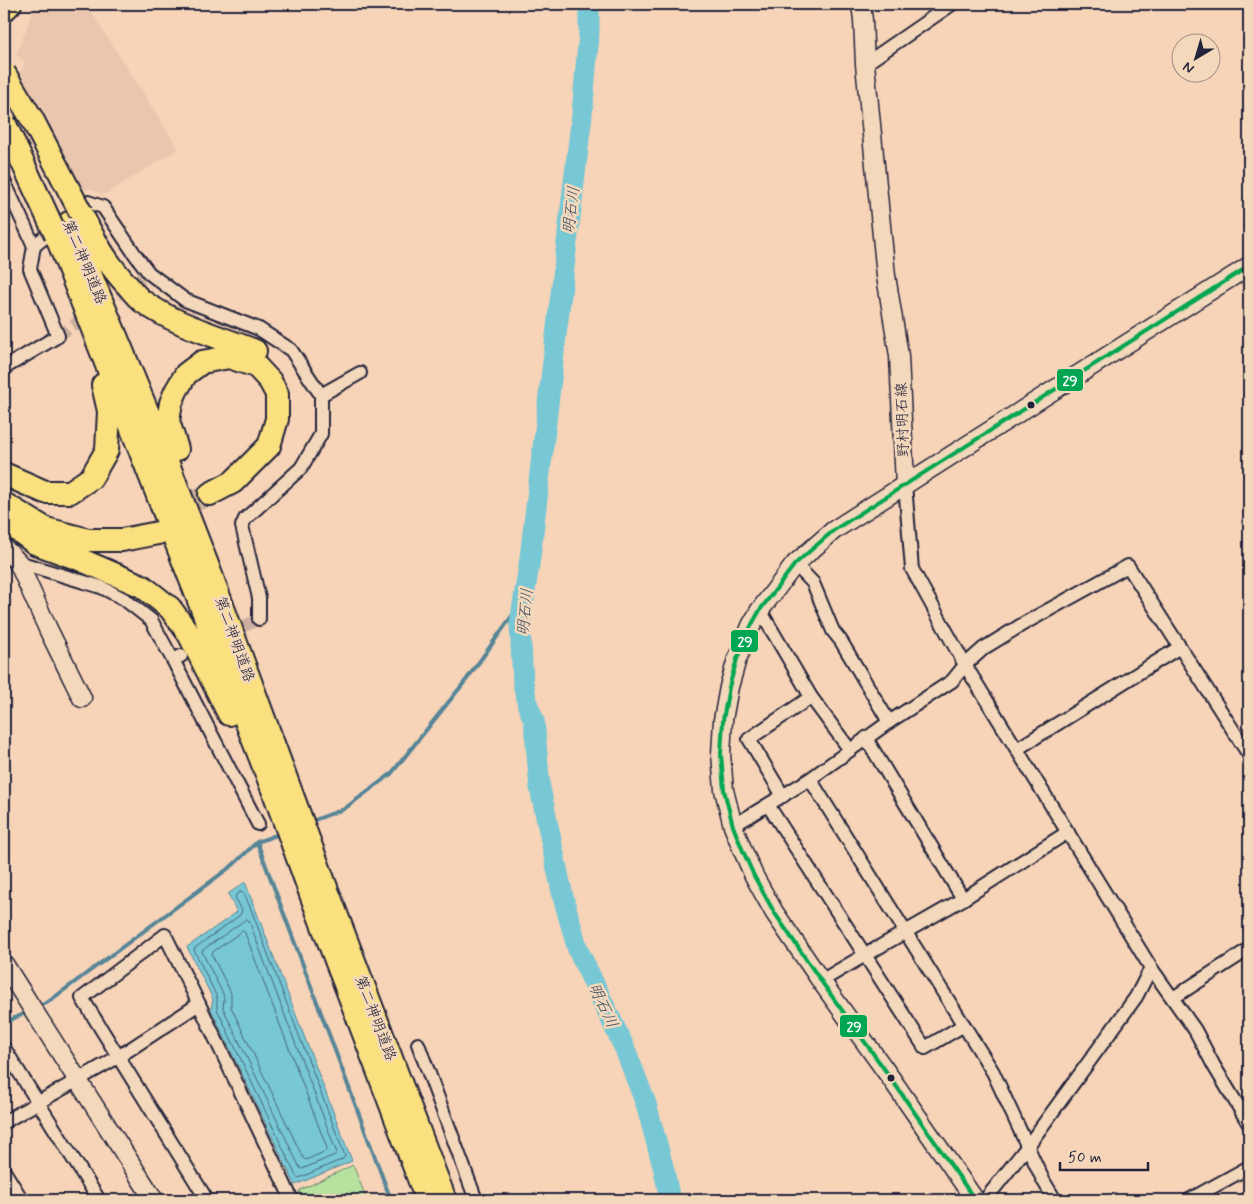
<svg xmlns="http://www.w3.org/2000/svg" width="1253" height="1204" font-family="Mynerve,'Klee One',sans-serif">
	<rect width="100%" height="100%" fill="#f7d4b8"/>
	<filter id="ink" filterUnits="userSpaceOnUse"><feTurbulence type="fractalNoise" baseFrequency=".02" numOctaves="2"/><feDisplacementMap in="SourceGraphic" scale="10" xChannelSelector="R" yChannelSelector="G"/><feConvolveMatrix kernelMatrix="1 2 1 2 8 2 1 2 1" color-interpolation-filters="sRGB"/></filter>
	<g filter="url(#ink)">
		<path fill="#ebc6ae" d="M 36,4 L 86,4 L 179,149 L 104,195 L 90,189 L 79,191 L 18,78 L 25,62 L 16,55 Z"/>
		<path fill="#b6e19f" stroke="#6c826d" d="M 353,1165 L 367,1200 L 298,1200 L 297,1198 L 300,1190 Z"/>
		<path fill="#78c7d5" stroke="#568597" d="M 245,882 L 352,1161 L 295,1185 L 211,1009 L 213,999 L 187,947 L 237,912 L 228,894 Z"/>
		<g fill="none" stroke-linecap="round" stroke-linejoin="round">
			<g stroke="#446479" stroke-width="1">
				<path d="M 240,892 L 244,893 L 252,912 L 345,1156 L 343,1159 L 299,1178 L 296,1176 L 217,1009 L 217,997 L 194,950 L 195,948 L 240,915 L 242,910 L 235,897 Z"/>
				<path d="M 247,919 L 249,921 L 337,1153 L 335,1155 L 302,1169 L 300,1168 L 223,1008 L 224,999 L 223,994 L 202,952 L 203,950 Z"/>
				<path d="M 243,931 L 245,933 L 327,1148 L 326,1151 L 306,1160 L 303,1158 L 231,1007 L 231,993 L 212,955 L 213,952 Z"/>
			</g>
			<g stroke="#568597" stroke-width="4">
				<path d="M 309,822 L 344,809 L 391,774 L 467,679 L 524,599"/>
				<path d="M 257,842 L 391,1200"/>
				<path d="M 36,1008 L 48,1002 L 233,865 L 257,842 L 282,833"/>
				<path d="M 4,1023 L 27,1012"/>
			</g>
			<path stroke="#78c7d5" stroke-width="21" d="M 589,4 L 589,32 L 582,114 L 530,558 L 520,624 L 523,683 L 528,706 L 534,720 L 540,788 L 563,897 L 578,950 L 625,1049 L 646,1104 L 664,1170 L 670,1200"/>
			<g stroke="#ccb09f" stroke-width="12" stroke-dasharray="12 6" stroke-linecap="butt">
				<path d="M 58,336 L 149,273"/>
				<path d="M 228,634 L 259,619"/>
			</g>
			<path stroke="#ccb09f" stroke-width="22" stroke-dasharray="22 11" stroke-linecap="butt" d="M 153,519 L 210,494"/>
			<g stroke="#22223b" stroke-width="16">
				<g id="street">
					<path d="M 865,64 L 952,4"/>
					<path d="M 4,181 L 34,246 L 57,227"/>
					<path d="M 75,213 L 88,202 L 103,207 L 134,253 L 149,273 L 185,300 L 259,329 L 291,350 L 321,395"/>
					<path d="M 4,368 L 58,336 L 30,269 L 34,246"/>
					<path d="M 905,485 L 912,569 L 965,665 L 1151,968 L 1195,1030 L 1214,1066 L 1249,1124"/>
					<path d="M 18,562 L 101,587 L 124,599 L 151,620 L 173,660 L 181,656"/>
					<path d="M 795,564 L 813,583 L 833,631 L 841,641 L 889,722"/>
					<path d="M 760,610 L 811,697 L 850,750"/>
					<path d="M 259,619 L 259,598 L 242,526 L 245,519 L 301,468 L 321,434 L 321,395 L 360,373"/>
					<path d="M 173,660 L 258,824"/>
					<path d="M 866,738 L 963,899"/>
					<path d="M 1017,749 L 1180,647"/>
					<path d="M 810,779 L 993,1072 L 1043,1180 L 1055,1200"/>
					<path d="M 783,796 L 749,739 L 811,697"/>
					<path d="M 768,805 L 925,1048 L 964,1025"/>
					<path d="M 733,826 L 810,779 L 889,722 L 952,681 L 965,665 L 984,648 L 1023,624 L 1128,566 L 1249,755"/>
					<path d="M 821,981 L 865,955 L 963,899 L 1068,832"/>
					<path d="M 1173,998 L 1249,949"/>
					<path d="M 199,1004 L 165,935 L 82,998 L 207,1200"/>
					<path d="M 418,1044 L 476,1200"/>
					<path d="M 4,1048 L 99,1200"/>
					<path d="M 4,1122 L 118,1057 L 199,1004 L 292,1200"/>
					<path d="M 4,1171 L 22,1200"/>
					<path d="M 985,1200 L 1027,1147 L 1136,997 L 1151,968"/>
					<path d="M 1189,1200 L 1249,1167"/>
				</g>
			</g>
			<g stroke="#22223b" stroke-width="21">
				<g id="secondary">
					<path d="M 861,4 L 863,20 L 865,64 L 886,276 L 899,356 L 905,485"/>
					<path d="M 4,548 L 18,562 L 48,629 L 82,698"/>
					<path d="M 4,964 L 154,1200"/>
					<path d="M 975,1200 L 890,1077 L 821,981 L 774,912 L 754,876 L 743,851 L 733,826 L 724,790 L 721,754 L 723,720 L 729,687 L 737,659 L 751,626 L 760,610 L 795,564 L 834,530 L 1249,266"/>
				</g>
			</g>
			<g stroke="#22223b" stroke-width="26">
				<g id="highway">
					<path d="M 4,10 L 10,4"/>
					<path d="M 81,213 C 95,242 107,264 129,287 C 133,292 137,297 142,301 C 175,325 218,336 255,351"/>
					<path d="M 69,223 L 150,418 L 208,567 L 327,890 L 445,1200"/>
					<path d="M 56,235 L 275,795 L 312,897 L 427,1200"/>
					<path d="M 177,449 L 168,421 L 171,403 L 176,391 L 186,374 L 202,362 L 229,357 L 256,366 L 270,381 L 277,394 L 277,419 L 269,446 L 233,482 L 210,494"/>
					<path d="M 4,474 L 45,492 L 70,492 L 91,478 L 107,450 L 109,411 L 103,385"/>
					<path d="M 4,504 L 46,529 L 88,540 L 122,540 L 158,533"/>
					<path d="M 4,520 L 35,543 L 79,559 L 142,586 L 170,608 L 189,634 L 229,714"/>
				</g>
			</g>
			<use href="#street" stroke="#f4d8bb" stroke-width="12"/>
			<use href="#secondary" stroke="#f4d8bb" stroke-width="18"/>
			<use href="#highway" stroke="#fbe080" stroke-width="22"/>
			<g stroke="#22223b" stroke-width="26" stroke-linecap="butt">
				<g id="highway-bridge">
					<path d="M 4,73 L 32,119 L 81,213"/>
					<path d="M 4,122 L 56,235"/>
				</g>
			</g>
			<use href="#highway-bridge" stroke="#fbe080" stroke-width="22"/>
			<g stroke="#f4d8bb" stroke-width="8">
				<path id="bus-1" d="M 975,1200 L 890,1077 L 821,981 L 774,912 L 754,876 L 743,851 L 733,826 L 724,790 L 721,754 L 723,720 L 729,687 L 737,659 L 751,626 L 760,610 L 795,564 L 834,530 L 1249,266"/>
			</g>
			<use href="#bus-1" stroke="#00a651" stroke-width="4"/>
		</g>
	</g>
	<g fill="#22223b" stroke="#f4d8bb" stroke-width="2">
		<circle cx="1031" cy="405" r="4.5"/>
		<circle cx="891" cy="1078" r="4.5"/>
	</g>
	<g text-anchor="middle" stroke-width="5" stroke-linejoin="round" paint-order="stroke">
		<g font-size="15" fill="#22223b" stroke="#f4d8bb">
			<text transform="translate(85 262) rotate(67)" y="5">第二神明道路</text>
			<text transform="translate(902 420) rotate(-92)" y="5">野村明石線</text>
			<text transform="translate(235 639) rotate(70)" y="5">第二神明道路</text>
			<text transform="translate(376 1018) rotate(69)" y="5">第二神明道路</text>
		</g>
		<g font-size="16" font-style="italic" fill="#384b62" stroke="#f4d8bb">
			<text transform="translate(570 210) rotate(-83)" y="6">明石川</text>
			<text transform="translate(524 612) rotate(-84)" y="6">明石川</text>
			<text transform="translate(604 1005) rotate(65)" y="6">明石川</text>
		</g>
	</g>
	<g stroke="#f4d8bb" stroke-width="2">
		<rect x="1056" y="368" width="28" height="24" rx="5" fill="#00a651"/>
		<rect x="730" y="629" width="29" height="24" rx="5" fill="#00a651"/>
		<rect x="839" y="1014" width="29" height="24" rx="5" fill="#00a651"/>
	</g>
	<g font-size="14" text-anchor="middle" font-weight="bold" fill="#fff">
		<text x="1070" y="385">29</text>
		<text x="745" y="646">29</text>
		<text x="854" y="1031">29</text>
	</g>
	<rect width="1253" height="1204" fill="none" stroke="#f4d8bb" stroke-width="20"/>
	<rect x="10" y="10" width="1233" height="1184" fill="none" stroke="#22223b" stroke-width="2" filter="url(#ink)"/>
	<g transform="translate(1196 58) rotate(218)"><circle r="24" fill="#f4d8bb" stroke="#a08f88"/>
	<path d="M0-4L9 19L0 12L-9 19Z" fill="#22223b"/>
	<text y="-8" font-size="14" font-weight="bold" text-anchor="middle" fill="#22223b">N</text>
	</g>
	<path d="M1060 1162v8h88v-8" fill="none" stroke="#22223b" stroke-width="2.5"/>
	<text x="1068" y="1162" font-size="15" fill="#22223b" stroke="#f4d8bb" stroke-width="4" paint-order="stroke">50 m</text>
</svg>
